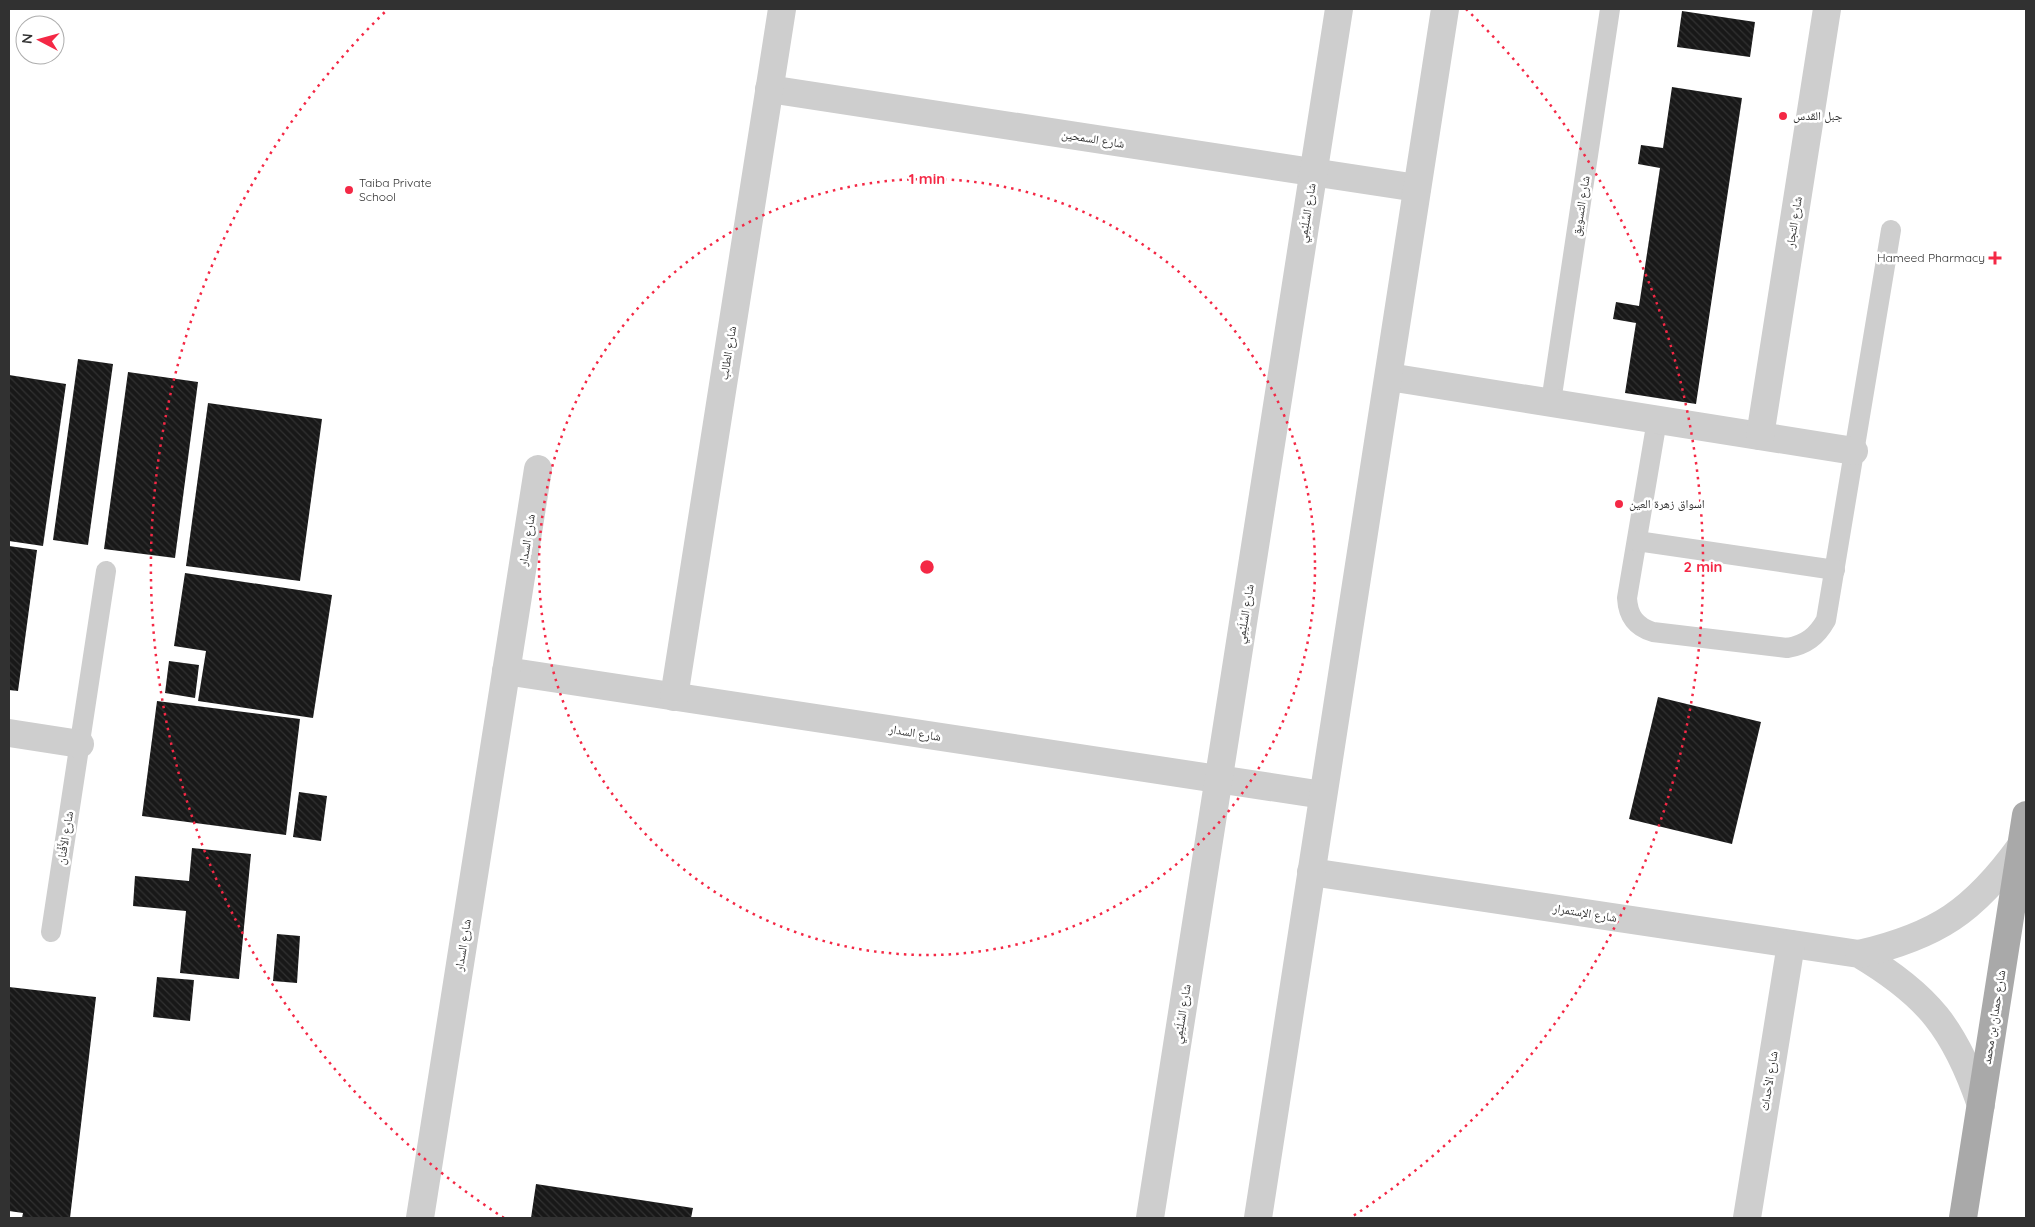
<svg xmlns="http://www.w3.org/2000/svg" width="2035" height="1227" font-family="Quicksand,'Noto Naskh Arabic',sans-serif">
	<defs>
		<pattern id="building-back-hatch" width="6" height="6" patternUnits="userSpaceOnUse" patternTransform="scale(1.25)"><rect width="6" height="6" fill="#181818"/><path d="M-1 5l2 2M0 0l6 6M5-1l2 2" fill="none" stroke="#313131"/></pattern>
	</defs>
	<rect width="100%" height="100%" fill="#fff"/>
	<g fill="url(#building-back-hatch)">
		<path d="M 1682,11 L 1755,22 L 1750,57 L 1677,47 Z"/>
		<path d="M 1672,87 L 1742,98 L 1696,404 L 1625,393 L 1636,323 L 1613,319 L 1616,302 L 1639,306 L 1660,168 L 1638,164 L 1641,145 L 1663,148 Z"/>
		<path d="M 78,359 L 113,364 L 88,545 L 53,540 Z"/>
		<path d="M 128,372 L 198,382 L 175,558 L 104,549 Z"/>
		<path d="M 9,375 L 66,384 L 43,546 L 9,541 Z"/>
		<path d="M 208,403 L 322,419 L 300,581 L 186,566 Z"/>
		<path d="M 9,546 L 37,550 L 18,691 L 9,690 Z"/>
		<path d="M 185,573 L 332,595 L 313,718 L 198,701 L 206,651 L 174,646 Z"/>
		<path d="M 169,661 L 199,665 L 195,698 L 165,693 Z"/>
		<path d="M 1658,697 L 1761,722 L 1732,844 L 1629,819 Z"/>
		<path d="M 157,701 L 300,719 L 286,835 L 142,816 Z"/>
		<path d="M 299,792 L 327,796 L 321,841 L 293,837 Z"/>
		<path d="M 192,848 L 251,854 L 239,979 L 180,973 L 186,911 L 133,906 L 135,876 L 189,881 Z"/>
		<path d="M 277,934 L 300,936 L 297,983 L 273,981 Z"/>
		<path d="M 157,977 L 194,980 L 190,1021 L 153,1017 Z"/>
		<path d="M 9,987 L 96,997 L 70,1218 L 22,1218 L 23,1213 L 9,1211 Z"/>
		<path d="M 536,1184 L 693,1208 L 691,1218 L 531,1218 Z"/>
	</g>
	<g fill="none" stroke-linecap="round" stroke-linejoin="round">
		<g stroke="#cecece" stroke-width="20">
			<path d="M 1551,402 L 1610,9"/>
			<path d="M 1657,420 L 1627,598 C 1628,616 1636,627 1653,632 L 1787,648 C 1806,645 1817,636 1826,620 L 1891,230"/>
			<path d="M 1637,541 L 1835,570"/>
			<path d="M 51,932 L 106,571"/>
		</g>
		<g stroke="#cecece" stroke-width="28">
			<path d="M 769,89 L 1417,188"/>
			<path d="M 1389,377 L 1854,451"/>
			<path d="M 1760,436 L 1827,9"/>
			<path d="M 506,671 L 1323,795"/>
			<path d="M 674,697 L 782,9"/>
			<path d="M 9,733 L 80,744"/>
			<path d="M 1311,872 L 1859,954 C 1928,995 1955,1029 1981,1105"/>
			<path d="M 1859,954 C 1937,936 1974,911 2021,846"/>
			<path d="M 420,1218 L 538,469"/>
			<path d="M 1150,1218 L 1339,9"/>
			<path d="M 1258,1218 L 1445,9"/>
			<path d="M 1747,1218 L 1791,944"/>
		</g>
		<path stroke="#a9a9a9" stroke-width="28" d="M 1963,1218 L 2026,815"/>
	</g>
	<g fill="none" stroke="#f42845" stroke-width="2.5" stroke-dasharray="2.5 5">
		<circle cx="927" cy="567" r="388"/>
		<path d="M504 1218A776 776 0 0 1 388 9M1466 9A776 776 0 0 1 1350 1218"/>
	</g>
	<g fill="#f42845" stroke="#fff" stroke-width="2">
		<circle cx="1783" cy="116" r="5"/>
		<circle cx="349" cy="190" r="5"/>
		<path d="M1992.5 250.5h5v5h5v5h-5v5h-5v-5h-5v-5h5z"/>
		<circle cx="1619" cy="504" r="5"/>
	</g>
	<g text-anchor="middle" stroke-width="5" stroke-linejoin="round" paint-order="stroke">
		<g font-size="12" fill="#313131" stroke="#fff" text-anchor="start">
			<text x="1793" y="120">جبل القدس</text>
			<text x="359" y="187">Taiba Private<tspan x="359" dy="14">School</tspan></text>
			<text x="1985" y="262" text-anchor="end">Hameed Pharmacy</text>
			<text x="1629" y="508">اسواق زهرة العين</text>
		</g>
		<g font-size="12" fill="#313131" stroke="#fff">
			<text transform="translate(1093 139) rotate(9)" y="4">شارع السمحين</text>
			<text transform="translate(1581 206) rotate(-81)" y="4">شارع التسويق</text>
			<text transform="translate(1307 213) rotate(-81)" y="4">شارع السِّلَيْمِي</text>
			<text transform="translate(1794 222) rotate(-81)" y="4">شارع التجار</text>
			<text transform="translate(728 353) rotate(-81)" y="4">شارع الطالب</text>
			<text transform="translate(527 540) rotate(-81)" y="4">شارع السدار</text>
			<text transform="translate(1245 614) rotate(-81)" y="4">شارع السِّلَيْمِي</text>
			<text transform="translate(915 733) rotate(9)" y="4">شارع السدار</text>
			<text transform="translate(65 838) rotate(-81)" y="4">شارع الأَفْنان</text>
			<text transform="translate(1585 913) rotate(9)" y="4">شارع الإستمرار</text>
			<text transform="translate(463 945) rotate(-81)" y="4">شارع السدار</text>
			<text transform="translate(1182 1014) rotate(-81)" y="4">شارع السِّلَيْمِي</text>
			<text transform="translate(1994 1017) rotate(-81)" y="4">شارع حمدان بن محمد</text>
			<text transform="translate(1769 1081) rotate(-81)" y="4">شارع الأحداث</text>
		</g>
	</g>
	<circle cx="927" cy="567" r="8" fill="#f42845" stroke="#fff" stroke-width="2.5"/>
	<g font-size="15" text-anchor="middle" font-weight="bold" fill="#f42845" stroke="#fff" stroke-width="5" stroke-linejoin="round" paint-order="stroke">
		<text x="927" y="184">1 min</text>
		<text x="1703" y="572">2 min</text>
	</g>
	<rect width="2035" height="1227" fill="none" stroke="#313131" stroke-width="20"/>
	<g transform="translate(40 40) rotate(276)"><circle r="24" fill="#ffffff" stroke="#adadad"/>
	<path d="M0-4L9 19L0 12L-9 19Z" fill="#f42845"/>
	<text y="-8" font-size="14" font-weight="bold" text-anchor="middle" fill="#313131">N</text>
	</g>
</svg>
